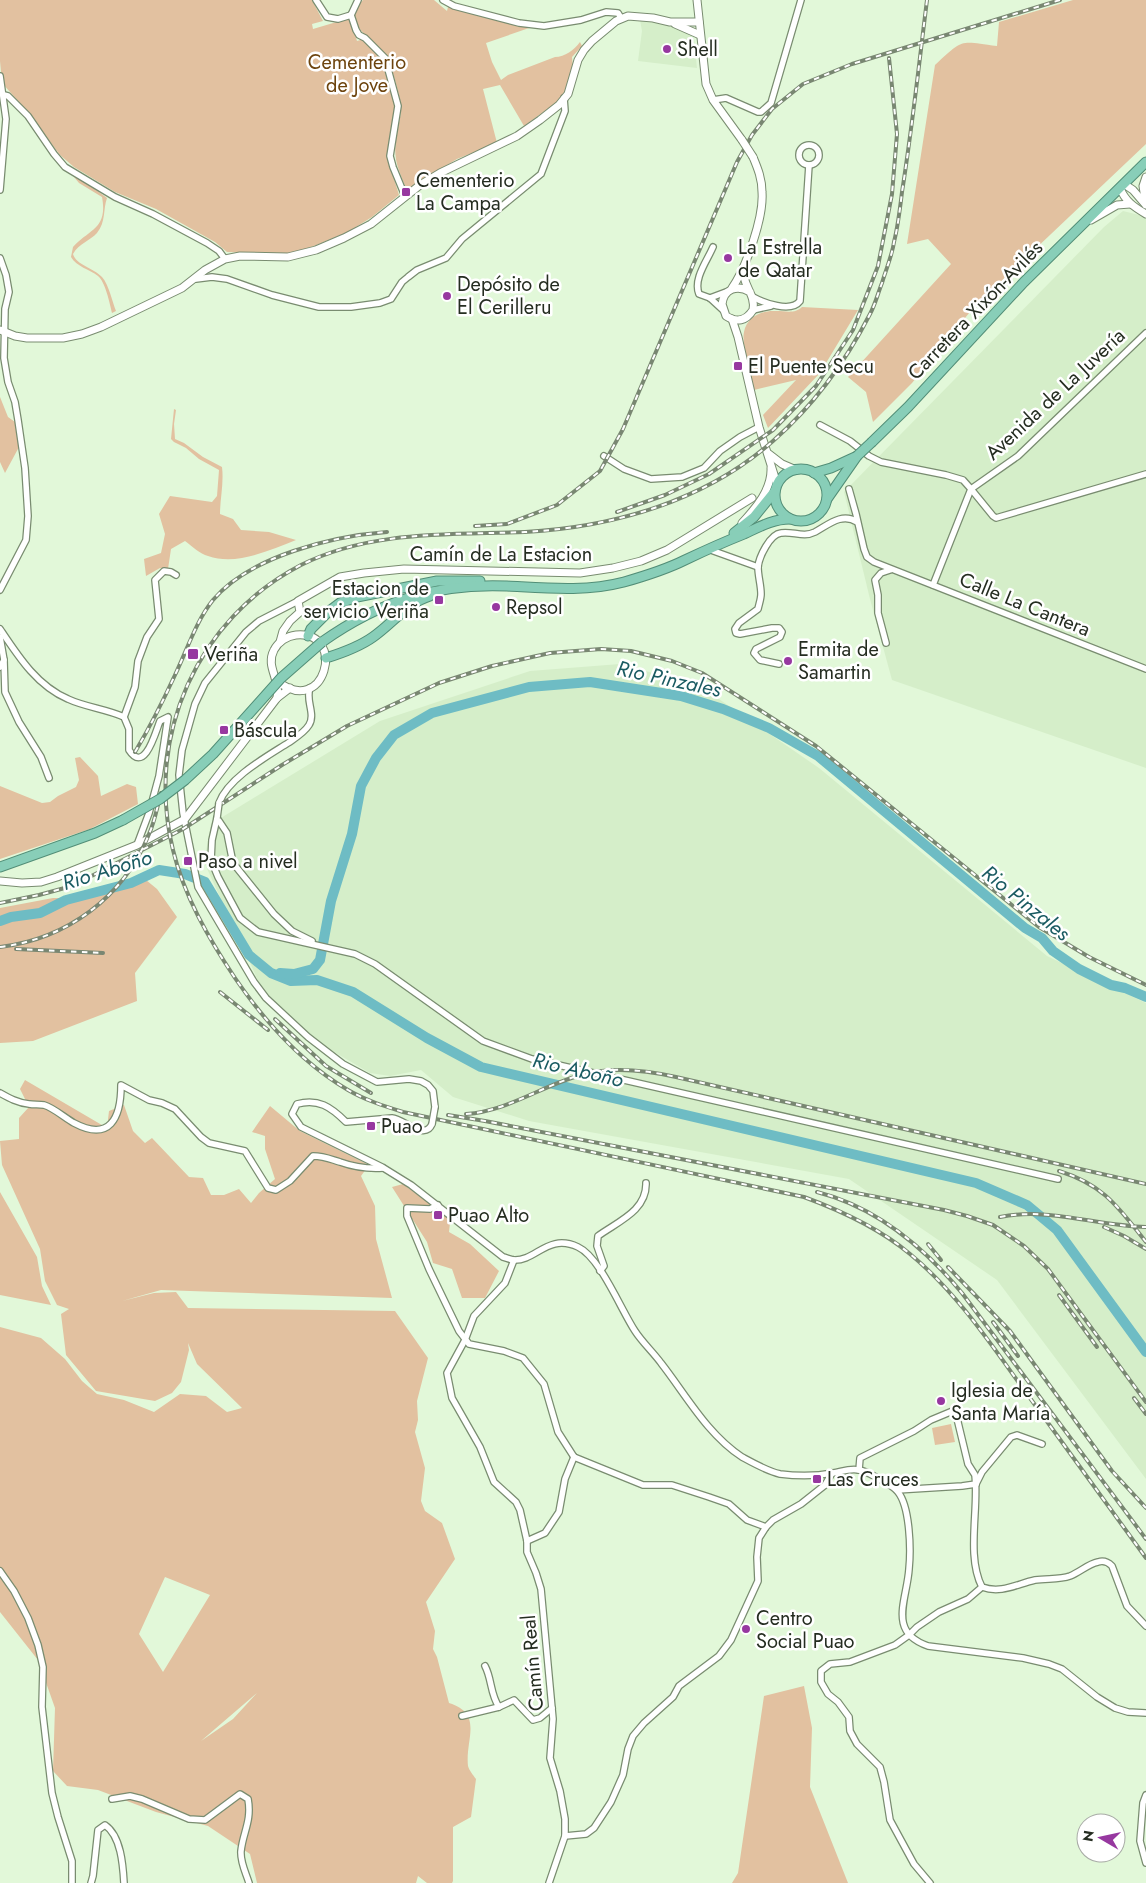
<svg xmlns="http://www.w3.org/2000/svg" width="1146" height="1883" font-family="Jost,sans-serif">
	<rect width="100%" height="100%" fill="#e2f8d9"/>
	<g fill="#d5eec9">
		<path d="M 640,20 L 668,25 L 679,29 L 694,38 L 697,68 L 638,61 L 642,31 Z"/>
		<path d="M 1123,211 L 1143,216 L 1146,219 L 1146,768 L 892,680 L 870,599 L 844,492 L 1104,227 Z"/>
		<path d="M 620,664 L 700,686 L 819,768 L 1047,956 L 1146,1003 L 1146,1479 L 997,1280 L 849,1179 L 529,1121 L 453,1097 L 421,1070 L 390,1076 L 370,1073 L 324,1046 L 281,1009 L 261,987 L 204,862 L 211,824 L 380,721 L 530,671 Z"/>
	</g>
	<g fill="#e2c1a0" fill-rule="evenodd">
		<path d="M 0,0 L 312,0 L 323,21 L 312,24 L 313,29 L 350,18 L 357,41 L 364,39 L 384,60 L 396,108 L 387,156 L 399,195 L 372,217 L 348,232 L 314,246 L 290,254 L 227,252 L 215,242 L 156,209 L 115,192 L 74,167 L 60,155 L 26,110 L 2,83 L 0,61 Z"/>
		<path d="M 363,0 L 434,0 L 447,11 L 448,7 L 532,27 L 486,43 L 492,62 L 501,80 L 508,75 L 555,57 C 565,57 574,50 580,42 L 582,46 L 572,57 L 573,67 L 564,95 L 556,103 L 524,126 L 500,85 L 483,89 L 497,143 L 457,159 L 407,190 C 399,171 393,160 396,139 C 397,129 401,118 401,108 C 400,96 394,76 390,64 C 382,39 335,27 363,0 Z"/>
		<path d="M 1073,0 L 1146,0 L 1146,144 L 974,307 L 912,383 L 873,422 L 866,392 L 848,377 L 951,264 L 928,239 L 907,244 L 935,65 C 964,38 959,41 997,46 L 999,22 Z"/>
		<path d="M 74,177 L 80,178 L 107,198 C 103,209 106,222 97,233 C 90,241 79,243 73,254 C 76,265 94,268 102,277 C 109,285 112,301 116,311 L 112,313 C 110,304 105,281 98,276 C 89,269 77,267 71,257 L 73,247 C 89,229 108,229 102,197 L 79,183 Z"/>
		<path d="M 802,307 L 858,310 L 820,373 L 768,428 L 763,415 L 796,380 L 754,390 C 752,378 741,343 744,332 C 747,317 762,310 776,311 C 786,311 795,314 802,307 Z"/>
		<path d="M 0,397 L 8,417 L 15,422 L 19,447 L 5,473 L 0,462 Z"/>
		<path d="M 174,409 L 176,410 L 174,424 L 175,439 L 184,443 L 203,457 L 222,467 C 224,483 220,499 220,514 L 233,519 L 241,530 L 269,532 L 296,540 C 270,550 237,566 208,556 C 200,554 192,546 185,541 L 171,549 L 168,569 L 160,568 L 146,576 L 144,559 L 161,553 L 165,534 L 159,514 L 170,496 L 212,502 L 217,496 L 219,470 L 199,459 L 186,448 L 174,442 L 171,439 Z"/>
		<path d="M 80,757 L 98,776 L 101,796 L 127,784 L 136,787 L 138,804 L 90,829 L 0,859 L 0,786 L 42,803 L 50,802 L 58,796 L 76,787 L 79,780 L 75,758 Z"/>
		<path d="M 127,880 L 146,880 L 157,889 L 177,917 L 135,973 L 137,1001 L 33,1041 L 0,1043 L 0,908 L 53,898 L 89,898 Z"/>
		<path d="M 25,1080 L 107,1128 L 109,1111 L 124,1105 L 133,1131 L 145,1143 L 152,1138 L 189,1177 L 203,1178 L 211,1195 L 224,1195 L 239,1189 L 251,1203 L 259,1193 L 275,1179 L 265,1149 L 265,1136 L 252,1132 L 270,1106 L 300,1131 L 369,1165 L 361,1176 L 375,1206 L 376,1239 L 392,1298 L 161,1290 L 122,1301 L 154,1293 L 176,1292 L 188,1308 L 395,1311 L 428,1358 L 417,1401 L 418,1420 L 415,1432 L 425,1468 L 421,1501 L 425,1511 L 442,1523 L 455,1559 L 426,1602 L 435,1631 L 433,1649 L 437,1657 L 449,1703 C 484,1714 465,1739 468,1766 C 469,1770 473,1775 476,1779 L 471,1817 L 453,1827 L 453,1881 L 452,1883 L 427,1883 L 418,1876 L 416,1883 L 257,1883 L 250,1854 L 208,1826 L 156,1812 L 98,1790 L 67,1786 L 53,1771 L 55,1708 L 38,1660 L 0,1612 L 0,1327 L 41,1338 L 65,1359 L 82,1381 L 97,1394 L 124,1400 L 154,1412 L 180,1394 L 206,1396 L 227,1412 L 242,1408 L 197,1364 L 188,1343 L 189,1350 L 181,1382 L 172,1393 L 155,1401 L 96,1391 L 66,1355 L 61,1314 L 69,1309 L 57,1305 L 45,1281 L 40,1249 L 2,1165 L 0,1141 L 19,1139 L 19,1118 L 29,1107 L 20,1089 ZM 165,1577 L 210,1595 L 163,1672 L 139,1634 ZM 257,1693 L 233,1719 L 201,1741 Z"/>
		<path d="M 403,1184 L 444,1214 L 450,1223 L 449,1232 L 470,1244 L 499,1271 L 485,1298 L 462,1298 L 452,1269 L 433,1263 L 427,1242 L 392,1187 Z"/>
		<path d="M 0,1192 L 37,1257 L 42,1286 L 51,1305 L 0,1295 Z"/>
		<path d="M 951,1424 L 955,1442 L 935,1445 L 932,1428 Z"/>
		<path d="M 804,1686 L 812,1728 L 810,1787 L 848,1883 L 732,1883 L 738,1873 L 764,1696 Z"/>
	</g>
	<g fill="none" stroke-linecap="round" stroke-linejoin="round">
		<g stroke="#6ebcc4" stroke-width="10">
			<path d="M 0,921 L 11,917 L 40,913 L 66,900 L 131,883 L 159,870 L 185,874 L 205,882 L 249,955 L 271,973 L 291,981 L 317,980 L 353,992 L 427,1038 L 481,1067 L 976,1183 L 1027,1205 L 1057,1230 L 1146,1352"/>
			<path d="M 280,973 L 294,974 L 313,969 L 320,960 L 331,901 L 352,834 L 361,786 L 376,758 L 394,735 L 432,713 L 529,687 L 590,682 L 681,696 L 723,709 L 769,728 L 818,756 L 1025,928 L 1042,938 L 1053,951 L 1079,969 L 1111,985 L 1125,988 L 1146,997"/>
		</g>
		<g stroke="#798c70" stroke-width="8">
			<g id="minor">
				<path d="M 316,0 L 327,17 L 338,19 L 351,15"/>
				<path d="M 443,0 L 454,6 L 519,23 L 544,26 L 581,20 L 606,12 L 618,13 L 621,18"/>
				<path d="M 351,15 L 356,30 L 359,35 L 365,38 L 385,58 L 398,106 L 390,156 L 393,167 L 405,196"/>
				<path d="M 351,15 L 358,0"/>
				<path d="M 0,76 L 6,119 L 0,190"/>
				<path d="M 4,95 L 8,96 L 28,116 L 54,154 L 65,167 L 115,197 L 153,214 L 207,243 L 219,251 L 225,259"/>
				<path d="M 713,100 L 726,98 L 758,112 L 761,112 L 771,103 L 801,0"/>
				<circle cx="809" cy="155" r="10"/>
				<path d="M 713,247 C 707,261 693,279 699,294 L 710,298 L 723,310"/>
				<path d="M 0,258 L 6,275 L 9,292 L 5,309 L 4,358 L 8,382 L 15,402 L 18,420 L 25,468 L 28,516 L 26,540 L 0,590"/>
				<path d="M 196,279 L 212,277 L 227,279 L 272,295 L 319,307 L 351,307 L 380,303 L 391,299 L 402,282 L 408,277 L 417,270 L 446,258 L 462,239 L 541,174 L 565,111 L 564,98"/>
				<path d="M 753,297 C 764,303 791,313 800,301 L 809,165"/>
				<path d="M 710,298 L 726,292"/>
				<path d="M 753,310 L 771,306"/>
				<path d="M 820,425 L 850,441 L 869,456 L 881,462 L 946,475 L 963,480 L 971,489 L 993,516 L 996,518 L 1146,474"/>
				<path d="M 604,456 L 624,469 L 651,479 L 682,477 L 704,468 L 720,451 L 740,437 L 759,427"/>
				<path d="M 849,489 L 856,514 L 864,549 L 867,557 L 874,562 L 1146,669"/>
				<path d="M 708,549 L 758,567"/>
				<path d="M 933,585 L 971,489 L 1018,456 L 1146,333"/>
				<path d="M 298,601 L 259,621 L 246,632 L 205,683 L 195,704 L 182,750 L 179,775 L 183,813 L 198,887 L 254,982 L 266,998 L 308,1037 L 343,1064 L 377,1082 L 409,1079 L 421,1081 L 428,1085 L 433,1091 L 435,1107"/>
				<path d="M 0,629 C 18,656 37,686 68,699 C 85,707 106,709 124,717 L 129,729 L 129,750 C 145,775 156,730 160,721 L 168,717 L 159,776 L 149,813 L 137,845"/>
				<path d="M 0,637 L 4,660 L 0,667"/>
				<path d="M 886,643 L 878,613 L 878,595 L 875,580 L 881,573 L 890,570"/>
				<path d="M 4,660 L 5,692 L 19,722 L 41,757 L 49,778"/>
				<path d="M 779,664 L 760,660 L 754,653 L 756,649 L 780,637 L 782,632 L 779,628 L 772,628 L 740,634 L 736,633 L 735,629 L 739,623 L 758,609 C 759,604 761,599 761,594 C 761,585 758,576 758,567 C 759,557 770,534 781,533 C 793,531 803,538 815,532 C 828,525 842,512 857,522"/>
				<path d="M 124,717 L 135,687 L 138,661 L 147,637 L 159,619 L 155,580 L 164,571 L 171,572 L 176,575"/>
				<path d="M 219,803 C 228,778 266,757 288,743 C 295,738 304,733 309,725 C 316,714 305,700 310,688"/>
				<path d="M 217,818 L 212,840 L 211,860 L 218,877 L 240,918 L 258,932 L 355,954 L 375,964 L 483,1041 L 532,1059 L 1058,1179"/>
				<path d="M 217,818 L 227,833 L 233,863 L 274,914 L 292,931 L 312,941"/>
				<path d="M 0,1093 C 9,1098 18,1103 29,1104 C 34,1105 39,1104 44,1105 C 54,1108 65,1118 74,1123 C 110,1142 121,1118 121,1085 L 149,1100 L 162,1103 L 175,1109 L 201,1137 L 209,1143 L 245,1151 L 268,1188 L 276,1190 L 290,1181 L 313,1156 C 324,1156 330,1159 340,1162 C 354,1167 368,1169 383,1168"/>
				<path d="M 432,1124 C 425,1141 404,1119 392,1118 L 346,1122 C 331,1107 318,1098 297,1104 L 292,1114 L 301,1127 L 382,1167 L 411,1185 L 503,1257 C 507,1258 511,1260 514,1260 C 536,1261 548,1233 578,1247 C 600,1257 621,1310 635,1331 C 642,1342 653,1352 661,1363 C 686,1395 707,1434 742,1457 C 753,1463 767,1471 780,1474 C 796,1476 817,1476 833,1473 C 841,1472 849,1468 859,1470 C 867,1471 875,1477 883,1481 C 888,1484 894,1487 898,1492 C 910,1507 911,1549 909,1569 C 907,1600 887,1632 928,1646 L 1023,1658 L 1049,1664 L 1062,1669 L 1097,1697 L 1115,1708 L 1128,1712 L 1146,1713"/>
				<path d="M 438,1205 L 430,1209 L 407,1208 L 407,1216 L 429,1269 L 459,1331 L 469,1344 L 504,1351 L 523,1358 L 544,1384 L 558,1432 L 574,1457"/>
				<path d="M 514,1260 L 505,1283 L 474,1316 L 465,1340 L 447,1373 L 452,1398 L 480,1447 L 494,1482 L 516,1502 L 520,1510 L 527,1541 L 527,1552 L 536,1573 L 541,1589 L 553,1719 L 550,1758 L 560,1791 L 565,1819 L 565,1836 L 549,1883"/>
				<path d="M 600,1271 L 604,1266 L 597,1246 L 598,1236 C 617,1222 647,1211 646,1183"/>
				<path d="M 574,1457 L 643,1485 L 672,1485 L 709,1497 L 729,1504 L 747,1520 L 766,1527"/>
				<path d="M 859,1470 L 860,1458 L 914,1431 L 931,1420 L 955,1410 L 968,1464 L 975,1475 C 979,1509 966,1556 982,1587 C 1001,1594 1017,1584 1035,1580 C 1047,1578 1059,1580 1070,1576 C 1080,1572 1088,1564 1098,1562 C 1104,1560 1108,1562 1112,1566 L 1127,1606 L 1146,1626"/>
				<path d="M 976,1484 L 982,1472 L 1011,1437 L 1017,1435 L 1042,1444"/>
				<path d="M 897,1490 L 962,1486 L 976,1484"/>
				<path d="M 527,1541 L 545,1533 L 559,1512 L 565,1479 L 574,1457"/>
				<path d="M 0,1571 L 14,1591 L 28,1618 L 38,1645 L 43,1667 L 42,1707 L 52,1793 L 58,1817 L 72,1861 L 72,1883"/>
				<path d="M 485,1666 C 492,1679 490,1694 499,1707"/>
				<path d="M 462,1716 L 499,1707 L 514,1700 L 533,1720 L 540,1718 L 552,1708"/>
				<path d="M 1146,1795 L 1143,1803 L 1140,1841 L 1146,1863"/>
				<path d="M 112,1799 L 130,1796 L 142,1799 L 189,1819 L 205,1820 L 240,1794 L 248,1799 C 252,1821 243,1832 241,1851 C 240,1862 246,1873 249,1883"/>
				<path d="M 565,1836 L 586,1834 L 594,1828 L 611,1802 L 623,1775 L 628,1749 L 633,1736 L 644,1723 L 673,1697 L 679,1686 L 719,1656 L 731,1640 L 758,1581 L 757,1557 L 759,1538 L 766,1527 L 773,1520 L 801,1504 L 825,1485 L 832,1473"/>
				<path d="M 91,1883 L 93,1876 L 98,1830 L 105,1825 C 121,1836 123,1865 124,1883"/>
				<path d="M 930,1883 L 914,1864 L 890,1820 L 884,1782 L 880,1767 L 857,1744 L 850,1731 L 849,1717 L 838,1702 L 828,1694 L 821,1682 L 821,1671 L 830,1664 L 850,1662 L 895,1645 L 909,1635 L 917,1627 L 939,1612 L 968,1599 L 982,1587"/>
			</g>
		</g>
		<g stroke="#798c70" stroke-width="9">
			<g id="tertiary">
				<path d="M 697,0 L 706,84 L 713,100 L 742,140"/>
				<path d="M 675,24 L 700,35"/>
				<path d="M 1124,184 L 1133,190 L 1145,204"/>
				<path d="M 1120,188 C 1125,201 1134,207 1146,214"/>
				<path d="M 1146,205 L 1143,186 L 1146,177"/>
				<path d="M 1091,220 L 1117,205 L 1130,204"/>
				<path d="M 743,270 C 743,286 756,295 753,310 C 746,321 737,323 726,316 L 722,304 C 724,289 737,284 750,292"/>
				<path d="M 732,288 C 746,268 764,217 762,192 C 762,179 758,169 753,157"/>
				<path d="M 732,319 L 738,337 L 759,427 L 777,484"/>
				<path d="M 0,330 L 15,336 L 27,338 L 63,338 L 82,334 L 101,327 L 182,288 L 205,270 L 225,259 L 240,256 L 288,257 L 316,250 L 344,238 L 371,224 L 420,185 L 440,173 L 517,136 L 540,120 L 559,105 L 568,94 L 578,60 L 584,50 L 592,41 L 616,21 L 628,16 L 653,18 L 670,22 L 699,22"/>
				<path d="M 769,454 L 782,464 L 796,470"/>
				<path d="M 742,523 C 756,508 772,489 771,468"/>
				<path d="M 280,642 L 283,631 L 290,621 L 300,612 L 298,601 L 340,577 L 364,573 L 404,569 L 580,573 L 613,568 L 641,561 L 667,550 L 752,498"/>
				<path d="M 276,680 C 325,721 348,630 296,635 C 287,636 278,642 274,650 C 265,667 281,679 277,698"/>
				<path d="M 0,881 L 22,883 L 41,882 L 57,877 L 137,845 L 185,819 L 277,698 L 290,688"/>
			</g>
		</g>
		<g stroke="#528e77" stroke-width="11">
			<g id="trunk">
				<path d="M 872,442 L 908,407 L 1024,282 L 1146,162"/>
				<circle cx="801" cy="495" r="26"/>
				<path d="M 814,473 L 831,468 L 855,457"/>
				<path d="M 827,499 L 857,456"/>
				<path d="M 734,533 L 754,517 L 775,491"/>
				<path d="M 308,636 L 311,629 L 328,612 L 340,603 L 357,597 L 437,581 L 480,581"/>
				<path d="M 322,642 C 380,601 436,583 507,586 C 546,588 586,592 624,582 C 645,576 665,570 685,560 C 704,551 724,542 744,534 C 759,527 773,519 790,519"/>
				<path d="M 326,658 C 342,653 359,647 373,637 C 392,624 407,603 430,596"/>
				<path d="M 0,867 L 95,833 L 123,820"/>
			</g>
		</g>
		<use href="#minor" stroke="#fff" stroke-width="5.5"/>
		<use href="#tertiary" stroke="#fff" stroke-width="7"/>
		<use href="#trunk" stroke="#88ceb8" stroke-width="9"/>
		<g stroke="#798772" stroke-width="4">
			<g id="rail">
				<path d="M 927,0 C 919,64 912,129 902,192 C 900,209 898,226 894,242 C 892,256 886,269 882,283 C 878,293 875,305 870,314 C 846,361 813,406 773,441 C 705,501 614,527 525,532 C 449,535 371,530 301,565 C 197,619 145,736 173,850 C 184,896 209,939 235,978 C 265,1022 302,1063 348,1090 C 365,1100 384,1106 403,1112 L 804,1197 C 842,1211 879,1228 910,1254 C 955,1291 988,1340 1022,1387 C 1063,1444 1105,1501 1146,1558"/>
				<path d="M 617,512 L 665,495 L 709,474 L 773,430 L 816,386 L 853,330 L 878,266 L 892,194 L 897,134 L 889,58"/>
				<path d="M 475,526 L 507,524 L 557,505 L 600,471 L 623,429 L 737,162 L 752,135 L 772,109 L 803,84 L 852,64 L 1060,0"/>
				<path d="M 135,752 C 150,727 163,701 175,675 C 187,650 196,621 213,600 C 250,556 333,536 387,532"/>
				<path d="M 0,903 L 39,895 L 72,886 L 183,829 L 282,765 L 347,726 L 439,683 L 492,666 L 550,653 L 601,649 L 631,651 L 672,661 L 702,673 L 816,746 L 1039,927 L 1089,957 L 1146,985"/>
				<path d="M 0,947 C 67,939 124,897 149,834 C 155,821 157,807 161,793"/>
				<path d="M 16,949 L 103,953"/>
				<path d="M 220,992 L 268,1030"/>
				<path d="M 275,1019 L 326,1066 L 371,1093"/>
				<path d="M 466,1114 C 508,1111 541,1086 581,1075 C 612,1066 645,1070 676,1077 L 1146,1184"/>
				<path d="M 448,1115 L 485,1121 L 944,1210 L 967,1216 L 993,1225 L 1024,1246 L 1048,1269 L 1146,1402"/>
				<path d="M 1059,1171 C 1104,1185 1118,1207 1146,1242"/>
				<path d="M 817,1192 C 876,1207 923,1246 962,1293 L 1146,1539"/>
				<path d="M 1000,1217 C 1049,1207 1097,1226 1146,1227"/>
				<path d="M 1104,1227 L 1124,1236 L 1146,1249"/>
				<path d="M 928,1244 L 941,1260"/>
				<path d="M 948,1267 L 1010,1331 L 1112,1471 L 1146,1508"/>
				<path d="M 1059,1295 L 1097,1347"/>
				<path d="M 993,1322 L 1018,1356"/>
				<path d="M 1134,1398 L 1146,1414"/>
			</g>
		</g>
		<use href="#rail" stroke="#fff" stroke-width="2" stroke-dasharray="5.5" stroke-linecap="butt"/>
		<g stroke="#798c70" stroke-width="8" stroke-linecap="butt">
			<g id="minor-bridge">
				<path d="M 217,818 L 219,803"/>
				<path d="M 432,1124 L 435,1107"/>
			</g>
		</g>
		<g stroke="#798c70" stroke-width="9" stroke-linecap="butt">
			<path id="tertiary-bridge" d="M 742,140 L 753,157"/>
		</g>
		<g stroke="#528e77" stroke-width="11" stroke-linecap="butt">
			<g id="trunk-bridge">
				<path d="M 857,456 L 872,442"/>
				<path d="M 123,820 L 160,799 L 185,780 L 213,754 L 281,678 L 322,642"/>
			</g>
		</g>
		<use href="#minor-bridge" stroke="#fff" stroke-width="5.5"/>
		<use href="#tertiary-bridge" stroke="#fff" stroke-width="7"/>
		<use href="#trunk-bridge" stroke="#88ceb8" stroke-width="9"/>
	</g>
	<g fill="#9738a0" stroke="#fff" stroke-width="2">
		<circle cx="667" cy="49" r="5"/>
		<rect x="401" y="187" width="10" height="10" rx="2.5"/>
		<circle cx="728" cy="258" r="5"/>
		<circle cx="447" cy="296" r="5"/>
		<rect x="733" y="361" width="10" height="10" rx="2.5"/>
		<rect x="434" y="595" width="10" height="10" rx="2.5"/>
		<circle cx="496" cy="607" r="5"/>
		<rect x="187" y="648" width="12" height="12" rx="2.5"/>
		<circle cx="788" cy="661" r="5"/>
		<rect x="219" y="725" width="10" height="10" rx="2.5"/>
		<rect x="183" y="856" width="10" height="10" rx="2.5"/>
		<rect x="366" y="1121" width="10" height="10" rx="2.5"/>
		<rect x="433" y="1210" width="10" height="10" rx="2.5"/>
		<circle cx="941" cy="1401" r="5"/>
		<rect x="812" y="1474" width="10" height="10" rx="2.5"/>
		<circle cx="746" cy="1629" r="5"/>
	</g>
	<g text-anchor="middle" stroke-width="5" stroke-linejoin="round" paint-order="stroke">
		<g font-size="20" fill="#252d21" stroke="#fff" text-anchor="start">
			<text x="677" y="56">Shell</text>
			<text x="416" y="187">Cementerio<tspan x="416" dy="23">La Campa</tspan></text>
			<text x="738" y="254">La Estrella<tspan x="738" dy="23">de Qatar</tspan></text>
			<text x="457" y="291">Depósito de<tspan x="457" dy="23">El Cerilleru</tspan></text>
			<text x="748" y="373">El Puente Secu</text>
			<text x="429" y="595" text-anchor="end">Estacion de<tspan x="429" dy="23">servicio Veriña</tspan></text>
			<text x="506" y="614">Repsol</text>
			<text x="798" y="656">Ermita de<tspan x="798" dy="23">Samartin</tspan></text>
			<text x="204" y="661">Veriña</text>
			<text x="234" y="737">Báscula</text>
			<text x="198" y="868">Paso a nivel</text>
			<text x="381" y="1133">Puao</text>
			<text x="448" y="1222">Puao Alto</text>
			<text x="951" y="1397">Iglesia de<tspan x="951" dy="23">Santa María</tspan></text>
			<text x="827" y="1486">Las Cruces</text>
			<text x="756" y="1625">Centro<tspan x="756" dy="23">Social Puao</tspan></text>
		</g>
		<g font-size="20" fill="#6d440e" stroke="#fff">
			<text x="357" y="69">Cementerio<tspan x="357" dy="23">de Jove</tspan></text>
		</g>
		<g font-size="20" fill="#252d21" stroke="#fff">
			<text transform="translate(975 310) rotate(-46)" y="7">Carretera Xixón-Avilés</text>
			<text transform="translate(1055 394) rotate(-43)" y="7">Avenida de La Juvería</text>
			<text x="501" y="561">Camín de La Estacion</text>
			<text transform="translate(1025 604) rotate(22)" y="7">Calle La Cantera</text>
			<text transform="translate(532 1663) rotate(-95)" y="7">Camín Real</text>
		</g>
		<g font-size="21" font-style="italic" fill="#1a5b62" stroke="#fff">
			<text transform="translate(669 679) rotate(12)" y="7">Rio Pinzales</text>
			<text transform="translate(107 870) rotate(-17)" y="7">Rio Aboño</text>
			<text transform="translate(1026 903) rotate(39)" y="7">Rio Pinzales</text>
			<text transform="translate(578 1070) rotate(13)" y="7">Rio Aboño</text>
		</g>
	</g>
	<g transform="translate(1101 1838) rotate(279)"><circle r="24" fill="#ffffff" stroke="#a8aba6"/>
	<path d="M0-4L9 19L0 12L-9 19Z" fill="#9738a0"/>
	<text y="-8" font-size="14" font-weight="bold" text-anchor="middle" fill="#252d21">N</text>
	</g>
</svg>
